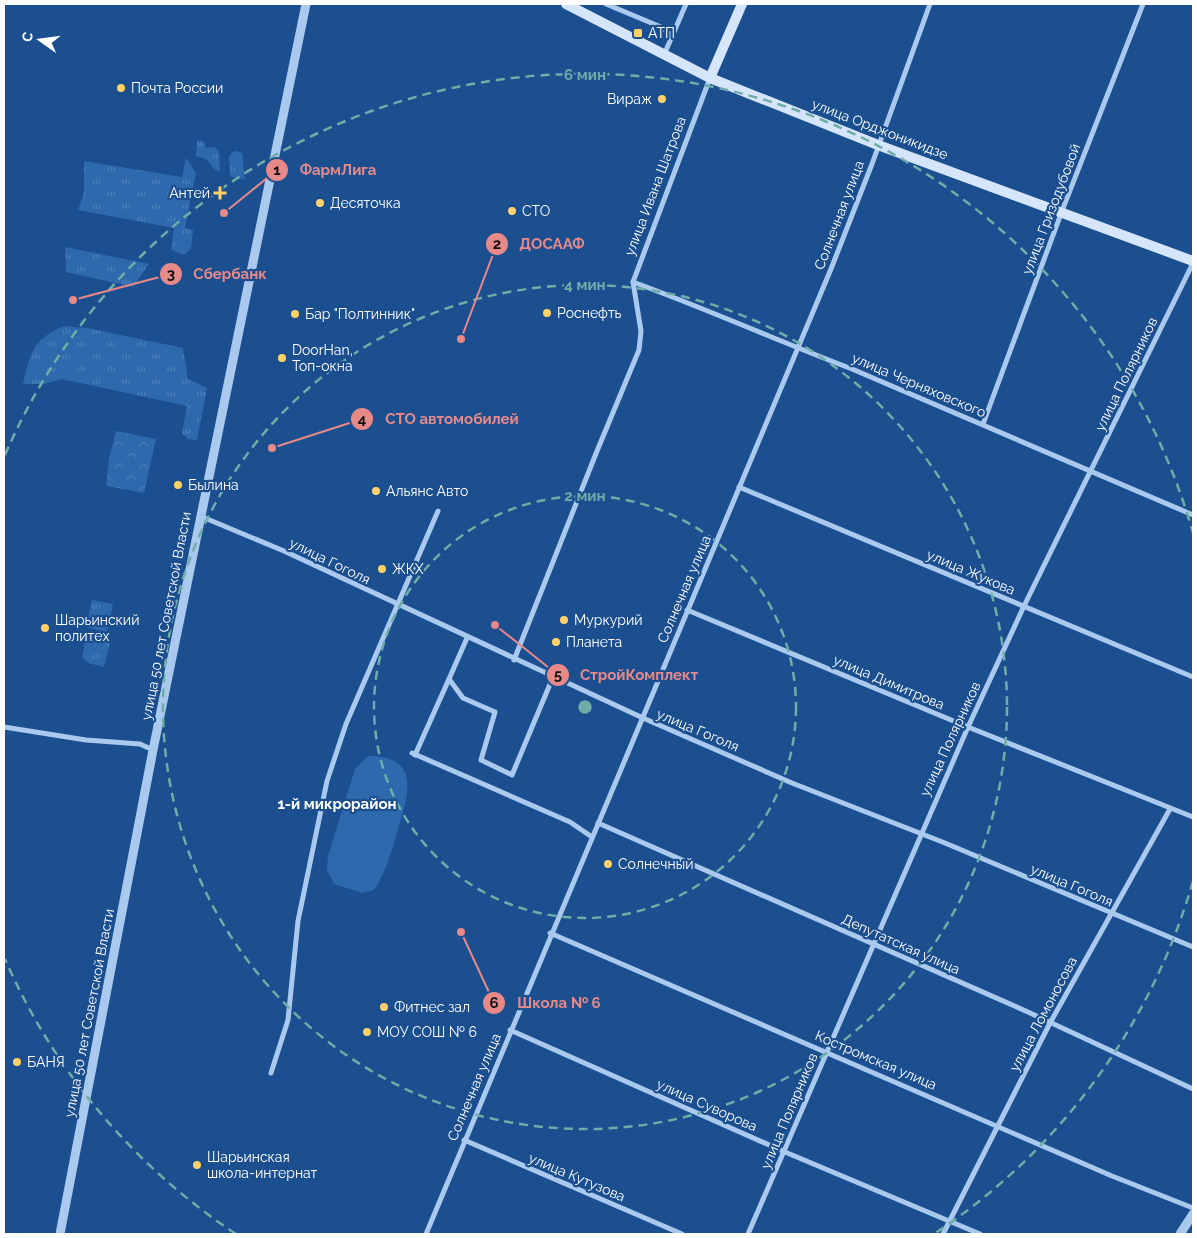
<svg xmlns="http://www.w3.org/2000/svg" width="1197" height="1238" font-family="Raleway,sans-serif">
	<defs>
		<pattern id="grass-tufts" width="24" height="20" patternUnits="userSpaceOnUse" patternTransform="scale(1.25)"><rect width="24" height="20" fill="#2e69ad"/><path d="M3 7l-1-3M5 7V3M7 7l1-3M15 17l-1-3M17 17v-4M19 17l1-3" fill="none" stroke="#4d80b9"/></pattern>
		<pattern id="park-crowns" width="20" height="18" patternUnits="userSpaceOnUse" patternTransform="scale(1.25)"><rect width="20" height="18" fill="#2e69ad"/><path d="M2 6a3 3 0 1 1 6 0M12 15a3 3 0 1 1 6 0" fill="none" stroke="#4d80b9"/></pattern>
	</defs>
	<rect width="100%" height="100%" fill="#1b4f8f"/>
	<g fill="url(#grass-tufts)">
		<path d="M 197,140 L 204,142 L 205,148 L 215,147 L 219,152 L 220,171 L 215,170 L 206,159 L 196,156 Z"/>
		<path d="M 236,151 L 242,153 L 245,180 L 230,176 L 229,157 L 232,152 Z"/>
		<path d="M 186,158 L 196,173 L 185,228 L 193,230 L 191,249 L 184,255 L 171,250 L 174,228 L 78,210 L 84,193 L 84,161 L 182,177 Z"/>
		<path d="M 65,247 L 149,264 L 133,287 L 66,272 Z"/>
		<path d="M 64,326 L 87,328 L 183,348 L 188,379 L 207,388 L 197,440 L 188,439 L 182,433 L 187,406 L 62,379 L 44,384 L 23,384 C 31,352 32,340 64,326 Z"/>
		<path d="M 92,600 L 113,604 L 107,632 L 86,627 Z"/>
		<path d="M 86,638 L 110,643 L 104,667 L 88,663 L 82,657 Z"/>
	</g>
	<path fill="url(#park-crowns)" d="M 116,431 L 156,439 L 144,493 L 106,486 L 109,459 Z"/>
	<path fill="#2e69ad" d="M 368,756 C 423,756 408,797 397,832 C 391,853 386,872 374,890 L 362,893 L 334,884 L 327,870 L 328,856 L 355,769 Z"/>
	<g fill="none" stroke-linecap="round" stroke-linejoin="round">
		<g stroke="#a9c9ee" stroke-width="5">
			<path d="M 606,4 L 661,27 L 672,36"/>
			<path d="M 664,55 L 686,4"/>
			<path d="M 633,282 C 707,309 778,341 852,369 L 1193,515"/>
			<path d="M 983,424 L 1062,211 L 1143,4"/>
			<path d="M 739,487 L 1193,677"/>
			<path d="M 200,516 L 284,551 L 643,718 L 792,783 L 945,843 L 1193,947"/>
			<path d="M 687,610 L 968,727 L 1193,817"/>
			<path d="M 467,638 L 449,679 L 463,698 L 495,712 L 481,760 L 512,775 L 553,677"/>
			<path d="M 514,660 L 597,451 L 639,350 L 641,331 L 633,282 L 710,78"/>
			<path d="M 4,727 L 86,740 L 140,744 L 153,750"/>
			<path d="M 412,753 L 570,822 L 592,837"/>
			<path d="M 415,755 L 449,679"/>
			<path d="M 598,823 L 1028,1012 L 1193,1089"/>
			<path d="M 550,933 L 1112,1176 L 1193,1208"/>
			<path d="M 510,1030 L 785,1152 L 980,1234"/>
			<path d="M 271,1073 L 288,1020 L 298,921 L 327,781 L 346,724 L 438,511"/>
			<path d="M 464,1140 L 682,1234"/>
			<path d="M 426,1234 L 831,269 L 872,164 L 930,4"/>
			<path d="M 748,1234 L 968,727 L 1024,606 L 1193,263"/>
			<path d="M 943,1234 L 1050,1023 L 1170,809"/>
		</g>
		<g stroke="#a9c9ee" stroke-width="9">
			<path d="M 60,1234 L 153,750 L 306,4"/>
			<path d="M 1180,1234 L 1193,1214"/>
		</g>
		<g stroke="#d6e6fa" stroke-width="10">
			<path d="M 566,4 L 710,78 L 878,145 L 1193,261"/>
			<path d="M 710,78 L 742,4"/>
		</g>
	</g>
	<g fill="none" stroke="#6fada8" stroke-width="2.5" stroke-dasharray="9 6">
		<circle cx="585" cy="707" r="211"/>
		<circle cx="585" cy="707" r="422"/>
		<path d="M1193 881A632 632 0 0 1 934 1234M236 1234A632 632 0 0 1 5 959M5 455A632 632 0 0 1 1193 533"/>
	</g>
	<g fill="#ffd166" stroke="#1b4f8f" stroke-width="2">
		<rect x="633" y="28" width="10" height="10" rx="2.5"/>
		<circle cx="121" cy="88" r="5"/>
		<circle cx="662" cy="99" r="5"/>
		<path d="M217.5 185.5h5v5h5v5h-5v5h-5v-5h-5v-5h5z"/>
		<circle cx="320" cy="203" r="5"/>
		<circle cx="512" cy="211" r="5"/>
		<circle cx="547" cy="313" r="5"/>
		<circle cx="295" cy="314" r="5"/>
		<circle cx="282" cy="358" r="5"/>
		<circle cx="178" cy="485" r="5"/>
		<circle cx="376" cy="491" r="5"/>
		<circle cx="382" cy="569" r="5"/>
		<circle cx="564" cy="620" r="5"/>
		<circle cx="45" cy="628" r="5"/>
		<circle cx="556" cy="642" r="5"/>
		<circle cx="608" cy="864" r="5"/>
		<circle cx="384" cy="1007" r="5"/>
		<circle cx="367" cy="1032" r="5"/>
		<circle cx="17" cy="1062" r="5"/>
		<circle cx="197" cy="1165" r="5"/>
	</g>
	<g text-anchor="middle" stroke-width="4.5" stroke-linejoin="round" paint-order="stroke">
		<g font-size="14" fill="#fff" stroke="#1b4f8f" text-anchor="start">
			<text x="648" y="38">АТП</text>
			<text x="131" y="93">Почта России</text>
			<text x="652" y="104" text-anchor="end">Вираж</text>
			<text x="210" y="198" text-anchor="end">Антей</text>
			<text x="330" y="208">Десяточка</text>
			<text x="522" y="216">СТО</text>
			<text x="557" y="318">Роснефть</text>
			<text x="305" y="319">Бар "Полтинник"</text>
			<text x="292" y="355">DoorHan,<tspan x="292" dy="16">Топ-окна</tspan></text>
			<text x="188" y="490">Былина</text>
			<text x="386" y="496">Альянс Авто</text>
			<text x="392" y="574">ЖКХ</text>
			<text x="55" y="625">Шарьинский<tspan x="55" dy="16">политех</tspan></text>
			<text x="574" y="625">Муркурий</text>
			<text x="566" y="647">Планета</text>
			<text x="618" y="869">Солнечный</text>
			<text x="394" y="1012">Фитнес зал</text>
			<text x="377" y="1037">МОУ СОШ № 6</text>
			<text x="27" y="1067">БАНЯ</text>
			<text x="207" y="1162">Шарьинская<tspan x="207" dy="16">школа-интернат</tspan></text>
		</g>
		<g font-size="14" fill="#fff" stroke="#1b4f8f">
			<text transform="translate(880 129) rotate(21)" y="5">улица Орджоникидзе</text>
			<text transform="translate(655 186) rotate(-69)" y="5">улица Ивана Шатрова</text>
			<text transform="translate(1051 209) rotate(-69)" y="5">улица Гризодубовой</text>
			<text transform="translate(839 215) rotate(-69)" y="5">Солнечная улица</text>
			<text transform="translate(1126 374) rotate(-64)" y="5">улица Полярников</text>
			<text transform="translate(919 385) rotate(23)" y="5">улица Черняховского</text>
			<text transform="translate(330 561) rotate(26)" y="5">улица Гоголя</text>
			<text transform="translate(971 572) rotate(23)" y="5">улица Жукова</text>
			<text transform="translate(684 589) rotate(-67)" y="5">Солнечная улица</text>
			<text transform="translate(166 616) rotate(-79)" y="5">улица 50 лет Советской Власти</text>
			<text transform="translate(889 682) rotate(23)" y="5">улица Димитрова</text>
			<text transform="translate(698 730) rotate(23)" y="5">улица Гоголя</text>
			<text transform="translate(950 739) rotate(-65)" y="5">улица Полярников</text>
			<text transform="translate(1072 885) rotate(23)" y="5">улица Гоголя</text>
			<text transform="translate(901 944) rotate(24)" y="5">Депутатская улица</text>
			<text transform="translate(89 1013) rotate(-79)" y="5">улица 50 лет Советской Власти</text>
			<text transform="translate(1043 1014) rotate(-62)" y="5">улица Ломоносова</text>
			<text transform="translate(876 1060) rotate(23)" y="5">Костромская улица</text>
			<text transform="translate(474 1087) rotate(-67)" y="5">Солнечная улица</text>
			<text transform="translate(707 1105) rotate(24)" y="5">улица Суворова</text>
			<text transform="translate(789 1111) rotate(-67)" y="5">улица Полярников</text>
			<text transform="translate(577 1177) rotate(23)" y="5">улица Кутузова</text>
		</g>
		<g font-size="15" font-weight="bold" fill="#fff" stroke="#1b4f8f">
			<text x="337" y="809">1-й микрорайон</text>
		</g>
	</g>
	<circle cx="585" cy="707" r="8" fill="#6fada8" stroke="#1b4f8f" stroke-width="2.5"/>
	<g font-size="15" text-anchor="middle" font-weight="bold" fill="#6fada8" stroke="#1b4f8f" stroke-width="4.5" stroke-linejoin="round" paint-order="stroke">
		<text x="585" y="80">6 мин</text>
		<text x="585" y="290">4 мин</text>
		<text x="585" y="501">2 мин</text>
	</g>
	<path fill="none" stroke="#e88989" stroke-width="2" d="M224 213L277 170M461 339L497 244M73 300L171 274M272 448L362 419M495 625L558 675M461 932L494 1003"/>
	<g fill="#e88989" stroke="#1b4f8f" stroke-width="2">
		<circle cx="224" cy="213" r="5"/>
		<circle cx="461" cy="339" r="5"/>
		<circle cx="73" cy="300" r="5"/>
		<circle cx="272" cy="448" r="5"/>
		<circle cx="495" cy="625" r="5"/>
		<circle cx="461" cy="932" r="5"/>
		<circle cx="277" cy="170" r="12"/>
		<circle cx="497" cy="244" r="12"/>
		<circle cx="171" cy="274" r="12"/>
		<circle cx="362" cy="419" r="12"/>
		<circle cx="558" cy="675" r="12"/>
		<circle cx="494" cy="1003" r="12"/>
	</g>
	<g font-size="15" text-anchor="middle" font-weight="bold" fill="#111">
		<text x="277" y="175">1</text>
		<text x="497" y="249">2</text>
		<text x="171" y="279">3</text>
		<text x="362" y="424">4</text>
		<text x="558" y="680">5</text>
		<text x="494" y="1008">6</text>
	</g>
	<g font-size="15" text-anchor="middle" font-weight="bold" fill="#e88989" stroke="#1b4f8f" stroke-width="4.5" stroke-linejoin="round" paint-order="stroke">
		<text x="338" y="175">ФармЛига</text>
		<text x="552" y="249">ДОСААФ</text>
		<text x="230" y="279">Сбербанк</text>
		<text x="452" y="424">СТО автомобилей</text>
		<text x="639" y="680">СтройКомплект</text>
		<text x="559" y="1008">Школа № 6</text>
	</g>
	<rect width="1197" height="1238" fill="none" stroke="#ffffff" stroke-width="10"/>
	<g transform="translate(40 40) rotate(284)" stroke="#1b4f8f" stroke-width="4" paint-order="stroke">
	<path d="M0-4L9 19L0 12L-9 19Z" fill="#ffffff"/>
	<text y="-8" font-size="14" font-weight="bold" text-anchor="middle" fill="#ffffff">С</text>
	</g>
</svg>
